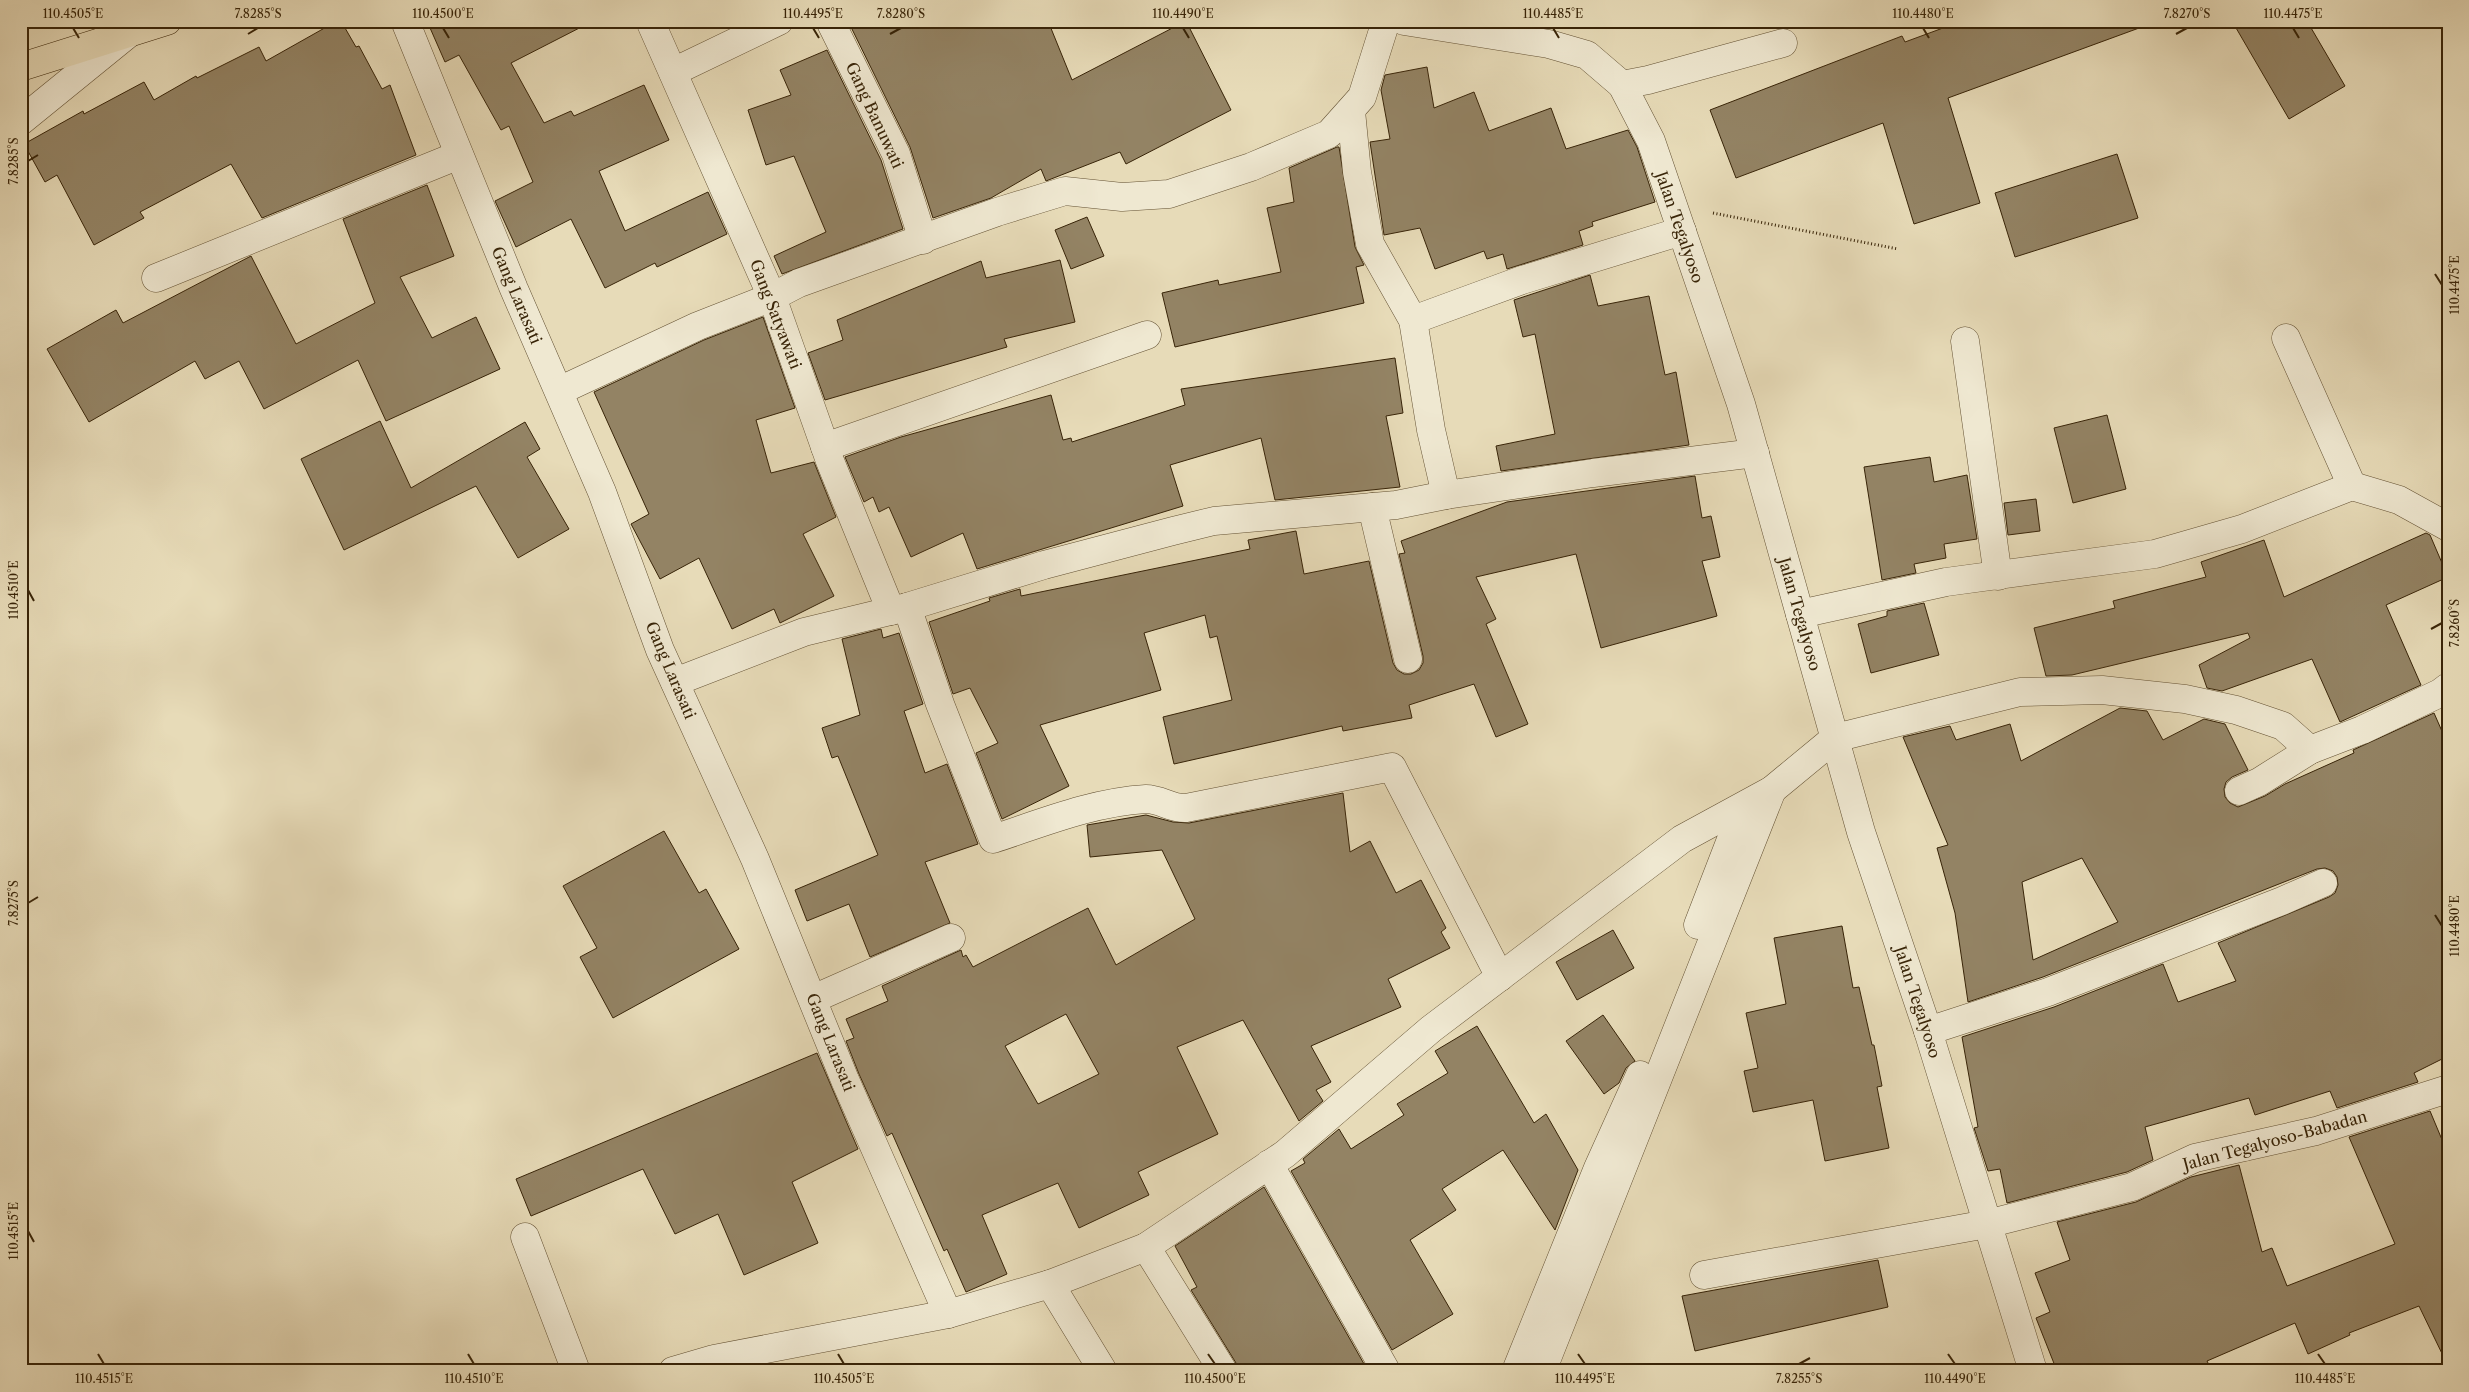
<svg xmlns="http://www.w3.org/2000/svg" width="2469" height="1392" font-family="'Libre Caslon Text',serif">
	<rect width="100%" height="100%" fill="#e7dbb8"/>
	<filter id="stains"><feTurbulence type="fractalNoise" baseFrequency=".004" numOctaves="4"/><feColorMatrix values="0 0 0 0 .2 0 0 0 0 .09 0 0 0 0 .02 0 0 0 .5 -.17"/></filter>
	<radialGradient id="worn" r=".72"><stop offset=".6" stop-color="#630" stop-opacity="0"/><stop offset="1" stop-color="#630" stop-opacity=".3"/></radialGradient>
	<g fill="#938364" stroke="#382408" fill-rule="evenodd">
		<path d="M 337,21 L 341,21 L 356,47 L 359,46 L 382,89 L 390,85 L 416,155 L 262,218 L 231,164 L 140,212 L 144,218 L 94,245 L 57,175 L 45,182 L 24,144 L 83,111 L 84,114 L 144,82 L 154,100 L 196,76 L 197,78 L 259,47 L 266,61 Z"/>
		<path d="M 427,21 L 593,21 L 511,63 L 544,123 L 571,111 L 574,116 L 644,85 L 669,140 L 599,171 L 625,231 L 708,192 L 727,234 L 657,267 L 655,263 L 605,288 L 571,219 L 516,247 L 495,201 L 533,182 L 509,126 L 501,130 L 459,55 L 445,62 Z"/>
		<path d="M 848,21 L 1048,21 L 1072,80 L 1186,21 L 1231,110 L 1126,164 L 1120,152 L 1046,181 L 1041,169 L 991,198 L 933,218 L 910,147 Z"/>
		<path d="M 1962,21 L 2150,21 L 2150,24 L 1948,98 L 1980,203 L 1914,224 L 1883,123 L 1736,178 L 1710,110 L 1902,36 L 1905,42 Z"/>
		<path d="M 2232,21 L 2307,21 L 2345,86 L 2289,119 Z"/>
		<path d="M 827,50 L 881,160 L 903,229 L 782,274 L 774,256 L 826,232 L 794,156 L 766,165 L 748,110 L 791,95 L 780,70 Z"/>
		<path d="M 1427,67 L 1434,108 L 1474,92 L 1489,131 L 1551,108 L 1566,149 L 1628,130 L 1637,147 L 1655,202 L 1592,222 L 1593,226 L 1579,231 L 1583,245 L 1507,269 L 1503,254 L 1487,259 L 1484,251 L 1435,269 L 1420,228 L 1384,235 L 1370,142 L 1390,139 L 1381,90 L 1385,75 Z"/>
		<path d="M 1337,147 L 1339,147 L 1355,247 L 1364,265 L 1356,267 L 1364,303 L 1175,347 L 1162,293 L 1218,280 L 1219,285 L 1281,272 L 1267,208 L 1294,202 L 1289,168 Z"/>
		<path d="M 2117,154 L 2138,218 L 2015,257 L 1995,193 Z"/>
		<path d="M 427,185 L 454,256 L 400,277 L 432,338 L 476,317 L 500,369 L 386,421 L 358,360 L 264,409 L 239,361 L 205,379 L 195,361 L 89,422 L 47,349 L 116,310 L 123,323 L 251,256 L 296,344 L 375,303 L 343,219 Z"/>
		<path d="M 1087,217 L 1104,256 L 1071,269 L 1055,230 Z"/>
		<path d="M 1060,260 L 1075,322 L 1004,339 L 1007,347 L 825,400 L 808,353 L 843,340 L 837,320 L 981,261 L 986,278 Z"/>
		<path d="M 1590,275 L 1598,306 L 1649,296 L 1665,375 L 1676,372 L 1689,445 L 1501,471 L 1496,446 L 1555,434 L 1535,334 L 1523,337 L 1514,300 Z"/>
		<path d="M 763,317 L 795,408 L 756,420 L 771,473 L 814,462 L 836,517 L 803,534 L 834,596 L 780,623 L 774,609 L 732,629 L 699,558 L 660,579 L 631,524 L 649,514 L 594,392 L 704,340 Z"/>
		<path d="M 1395,358 L 1403,413 L 1386,416 L 1400,487 L 1275,500 L 1261,438 L 1170,465 L 1183,506 L 977,569 L 963,533 L 911,557 L 889,507 L 879,512 L 873,497 L 864,502 L 845,457 L 901,437 L 1051,395 L 1063,440 L 1071,438 L 1072,442 L 1185,405 L 1181,389 Z"/>
		<path d="M 2107,415 L 2126,489 L 2073,503 L 2054,428 Z"/>
		<path d="M 380,421 L 411,488 L 525,422 L 540,449 L 527,457 L 569,529 L 518,558 L 476,486 L 344,550 L 301,459 Z"/>
		<path d="M 1930,457 L 1934,482 L 1967,475 L 1977,539 L 1944,544 L 1946,558 L 1914,564 L 1916,573 L 1882,580 L 1864,467 Z"/>
		<path d="M 1695,476 L 1702,518 L 1711,516 L 1720,557 L 1702,561 L 1717,616 L 1601,648 L 1576,554 L 1476,577 L 1496,619 L 1486,624 L 1528,724 L 1496,737 L 1474,684 L 1409,705 L 1412,718 L 1343,731 L 1342,726 L 1174,764 L 1163,717 L 1232,700 L 1217,636 L 1210,638 L 1205,615 L 1144,633 L 1161,690 L 1040,725 L 1069,786 L 1002,819 L 976,753 L 998,743 L 970,688 L 953,694 L 929,622 L 990,601 L 989,598 L 1020,589 L 1021,596 L 1250,549 L 1248,540 L 1296,531 L 1304,574 L 1369,561 L 1393,663 L 1397,670 L 1404,674 L 1411,674 L 1419,670 L 1423,663 L 1423,656 L 1399,554 L 1405,553 L 1401,541 L 1507,502 Z"/>
		<path d="M 2036,499 L 2040,531 L 2008,535 L 2004,503 Z"/>
		<path d="M 2426,533 L 2430,535 L 2448,577 L 2386,605 L 2421,685 L 2340,722 L 2312,659 L 2222,691 L 2207,688 L 2199,665 L 2250,638 L 2248,633 L 2072,675 L 2046,676 L 2034,628 L 2115,608 L 2113,601 L 2206,577 L 2201,562 L 2264,540 L 2284,597 Z"/>
		<path d="M 1924,603 L 1939,655 L 1871,673 L 1858,624 L 1887,616 L 1887,611 Z"/>
		<path d="M 881,629 L 883,638 L 899,633 L 923,704 L 904,711 L 925,773 L 947,764 L 978,844 L 925,862 L 950,923 L 870,957 L 849,904 L 807,921 L 795,890 L 878,855 L 838,756 L 832,758 L 822,728 L 860,715 L 842,639 Z"/>
		<path d="M 2120,708 L 2147,711 L 2163,740 L 2204,719 L 2225,724 L 2248,770 L 2232,777 L 2226,782 L 2224,789 L 2225,797 L 2230,803 L 2238,807 L 2265,796 L 2285,784 L 2354,753 L 2353,750 L 2434,713 L 2448,745 L 2448,1056 L 2414,1073 L 2418,1082 L 2337,1108 L 2330,1091 L 2255,1115 L 2249,1098 L 2145,1127 L 2153,1160 L 2127,1172 L 2007,1203 L 2000,1169 L 1988,1171 L 1974,1128 L 1978,1127 L 1962,1037 L 2054,1007 L 2163,964 L 2178,1002 L 2236,981 L 2218,943 L 2329,897 L 2335,893 L 2338,885 L 2337,877 L 2333,871 L 2325,868 L 2317,869 L 2043,977 L 1968,1002 L 1955,913 L 1937,848 L 1948,845 L 1903,737 L 1950,726 L 1956,740 L 2010,724 L 2021,761 ZM 2082,858 L 2118,922 L 2033,960 L 2022,882 Z"/>
		<path d="M 1343,793 L 1350,852 L 1370,841 L 1396,893 L 1421,880 L 1446,928 L 1441,932 L 1450,948 L 1388,979 L 1401,1007 L 1311,1046 L 1331,1082 L 1316,1090 L 1323,1101 L 1299,1121 L 1243,1020 L 1177,1047 L 1218,1134 L 1138,1172 L 1149,1195 L 1079,1228 L 1058,1183 L 982,1215 L 1007,1274 L 966,1292 L 947,1249 L 944,1251 L 892,1133 L 887,1136 L 859,1074 L 846,1041 L 854,1038 L 846,1019 L 888,1001 L 882,986 L 961,950 L 963,957 L 966,955 L 973,967 L 1088,908 L 1116,965 L 1195,919 L 1162,850 L 1090,857 L 1087,825 L 1146,815 L 1173,822 L 1189,823 ZM 1066,1014 L 1099,1074 L 1038,1104 L 1005,1046 Z"/>
		<path d="M 664,831 L 699,893 L 706,889 L 739,949 L 613,1018 L 580,957 L 597,948 L 563,886 Z"/>
		<path d="M 1842,926 L 1853,988 L 1859,987 L 1872,1045 L 1874,1045 L 1882,1086 L 1877,1087 L 1889,1148 L 1825,1161 L 1813,1100 L 1753,1112 L 1744,1071 L 1758,1068 L 1746,1013 L 1786,1004 L 1774,938 Z"/>
		<path d="M 1613,930 L 1634,968 L 1577,1000 L 1556,962 Z"/>
		<path d="M 1603,1015 L 1635,1061 L 1626,1068 L 1619,1083 L 1604,1094 L 1566,1041 Z"/>
		<path d="M 1477,1026 L 1534,1123 L 1546,1114 L 1578,1170 L 1555,1230 L 1503,1150 L 1442,1189 L 1456,1210 L 1410,1240 L 1453,1314 L 1392,1350 L 1291,1171 L 1305,1163 L 1303,1159 L 1339,1129 L 1351,1149 L 1404,1115 L 1397,1104 L 1448,1073 L 1435,1051 Z"/>
		<path d="M 817,1053 L 858,1149 L 792,1182 L 818,1243 L 744,1275 L 718,1214 L 675,1234 L 643,1169 L 531,1216 L 516,1179 Z"/>
		<path d="M 2430,1111 L 2448,1154 L 2448,1366 L 2419,1306 L 2349,1333 L 2350,1335 L 2308,1354 L 2295,1323 L 2207,1361 L 2212,1371 L 2057,1371 L 2036,1318 L 2050,1312 L 2035,1273 L 2070,1260 L 2057,1222 L 2136,1202 L 2191,1177 L 2239,1165 L 2262,1252 L 2272,1248 L 2287,1286 L 2395,1244 L 2349,1137 Z"/>
		<path d="M 1264,1187 L 1368,1371 L 1239,1371 L 1236,1363 L 1191,1290 L 1197,1287 L 1175,1246 Z"/>
		<path d="M 1878,1260 L 1888,1307 L 1695,1351 L 1682,1296 Z"/>
	</g>
	<g fill="none" stroke-linecap="round" stroke-linejoin="round">
		<g stroke="#645234" stroke-width="29">
			<g id="minor">
				<path d="M 405,21 L 514,289 L 602,492 L 660,650 L 755,859 L 845,1080 L 948,1314"/>
				<path d="M 650,21 L 772,297 L 830,461 L 891,611"/>
				<path d="M 830,21 L 896,154 L 923,240"/>
				<path d="M 1404,21 L 1549,44 L 1587,55 L 1622,85 L 1651,141 L 1741,404 L 1861,832 L 1928,1031 L 2033,1371"/>
				<path d="M 673,72 L 779,21"/>
				<path d="M 1622,85 L 1648,80 L 1783,43"/>
				<path d="M 1351,111 L 1357,172 L 1370,244 L 1413,320 L 1431,430 L 1446,495 L 1593,473 L 1755,453"/>
				<path d="M 21,121 L 128,34"/>
				<path d="M 156,278 L 459,155"/>
				<path d="M 1413,320 L 1522,280 L 1682,231"/>
				<path d="M 2286,338 L 2352,486"/>
				<path d="M 1965,341 L 1998,576"/>
				<path d="M 559,391 L 698,326 L 772,297 L 799,283 L 997,212 L 1065,191 L 1122,197 L 1169,194 L 1251,167 L 1329,134 L 1362,97 L 1386,21"/>
				<path d="M 825,447 L 1147,335"/>
				<path d="M 1372,507 L 1408,659"/>
				<path d="M 907,607 L 940,704 L 993,839 C 1042,823 1093,802 1146,799 C 1161,799 1171,809 1186,808 L 1392,767 L 1500,977"/>
				<path d="M 1800,614 L 1946,582 L 2155,554 L 2242,529 L 2352,486 L 2399,500 L 2448,527"/>
				<path d="M 675,682 L 804,632 L 907,607 L 1044,565 L 1173,531 L 1214,521 L 1396,505 L 1446,495"/>
				<path d="M 2239,791 L 2259,782 L 2310,750 L 2362,730 L 2440,693 L 2448,687"/>
				<path d="M 1698,925 L 1744,806"/>
				<path d="M 813,999 L 951,938"/>
				<path d="M 1928,1031 L 2048,992 L 2282,901 L 2323,883"/>
				<path d="M 1269,1164 L 1386,1371"/>
				<path d="M 525,1237 L 576,1371"/>
				<path d="M 1146,1247 L 1223,1371"/>
				<path d="M 1704,1275 L 1987,1224 L 2132,1187 L 2195,1158 L 2316,1131 L 2448,1089"/>
				<path d="M 1050,1284 L 1103,1371"/>
				<path d="M 673,1371 L 714,1359 L 948,1314 L 1050,1284 L 1146,1247 L 1285,1154 L 1431,1029 L 1682,839 L 1772,790 L 1835,738 L 2020,692 L 2102,690 L 2185,699 L 2236,710 L 2283,726 L 2310,750"/>
				<path d="M 1516,1371 L 1598,1168 L 1640,1075"/>
				<path d="M 1542,1371 L 1772,790"/>
			</g>
		</g>
		<g stroke="#382408" stroke-width="29">
			<path id="highway" d="M 21,67 L 167,21"/>
		</g>
		<path stroke="#382408" stroke-width="3" stroke-dasharray="1 2.5" stroke-linecap="butt" d="M 1713,213 L 1898,249"/>
		<use href="#minor" stroke="#efe8d1" stroke-width="28"/>
		<use href="#highway" stroke="#e7dbb8" stroke-width="28"/>
	</g>
	<path fill="none" stroke="#382408" stroke-width="2" d="M 73,28 L 79,38M 443,28 L 449,38M 813,28 L 819,38M 1183,28 L 1189,38M 1553,28 L 1559,38M 1923,28 L 1929,38M 2293,28 L 2299,38M 248,34 L 258,28M 890,34 L 901,28M 2176,34 L 2187,28M 28,161 L 38,155M 2435,274 L 2442,285M 28,590 L 34,601M 2431,629 L 2442,623M 28,903 L 38,897M 2435,915 L 2442,926M 28,1231 L 34,1242M 98,1354 L 104,1364M 468,1354 L 474,1364M 838,1354 L 844,1364M 1208,1354 L 1215,1364M 1578,1354 L 1585,1364M 1948,1354 L 1955,1364M 2318,1354 L 2325,1364M 1799,1364 L 1810,1358"/>
	<g text-anchor="middle" stroke-width="5" stroke-linejoin="round" paint-order="stroke">
		<g font-size="16" fill="#382408" stroke="#efe8d1">
			<text transform="translate(875 115) rotate(65)" y="6">Gang Banuwati</text>
			<text transform="translate(1680 227) rotate(71)" y="6">Jalan Tegalyoso</text>
			<text transform="translate(517 295) rotate(67)" y="6">Gang Larasati</text>
			<text transform="translate(776 314) rotate(69)" y="6">Gang Satyawati</text>
			<text transform="translate(1800 614) rotate(74)" y="6">Jalan Tegalyoso</text>
			<text transform="translate(671 670) rotate(67)" y="6">Gang Larasati</text>
			<text transform="translate(1918 1002) rotate(72)" y="6">Jalan Tegalyoso</text>
			<text transform="translate(831 1042) rotate(68)" y="6">Gang Larasati</text>
			<text transform="translate(2275 1140) rotate(-15)" y="6">Jalan Tegalyoso-Babadan</text>
		</g>
	</g>
	<rect width="2469" height="1392" fill="none" stroke="#e7dbb8" stroke-width="55"/>
	<rect x="28" y="28" width="2414" height="1336" fill="none" stroke="#382408" stroke-width="2"/>
	<g font-size="12" text-anchor="middle" fill="#382408">
		<text x="73" y="18">110.4505°E</text>
		<text x="258" y="18">7.8285°S</text>
		<text x="443" y="18">110.4500°E</text>
		<text x="813" y="18">110.4495°E</text>
		<text x="901" y="18">7.8280°S</text>
		<text x="1183" y="18">110.4490°E</text>
		<text x="1553" y="18">110.4485°E</text>
		<text x="1923" y="18">110.4480°E</text>
		<text x="2187" y="18">7.8270°S</text>
		<text x="2293" y="18">110.4475°E</text>
		<text transform="translate(14 161) rotate(-90)" y="4">7.8285°S</text>
		<text transform="translate(2455 285) rotate(-90)" y="4">110.4475°E</text>
		<text transform="translate(14 590) rotate(-90)" y="4">110.4510°E</text>
		<text transform="translate(2455 623) rotate(-90)" y="4">7.8260°S</text>
		<text transform="translate(14 903) rotate(-90)" y="4">7.8275°S</text>
		<text transform="translate(2455 926) rotate(-90)" y="4">110.4480°E</text>
		<text transform="translate(14 1231) rotate(-90)" y="4">110.4515°E</text>
		<text x="104" y="1383">110.4515°E</text>
		<text x="474" y="1383">110.4510°E</text>
		<text x="844" y="1383">110.4505°E</text>
		<text x="1215" y="1383">110.4500°E</text>
		<text x="1585" y="1383">110.4495°E</text>
		<text x="1799" y="1383">7.8255°S</text>
		<text x="1955" y="1383">110.4490°E</text>
		<text x="2325" y="1383">110.4485°E</text>
	</g>
	<rect width="100%" height="100%" filter="url(#stains)"/>
	<rect width="100%" height="100%" fill="url(#worn)"/>
</svg>
